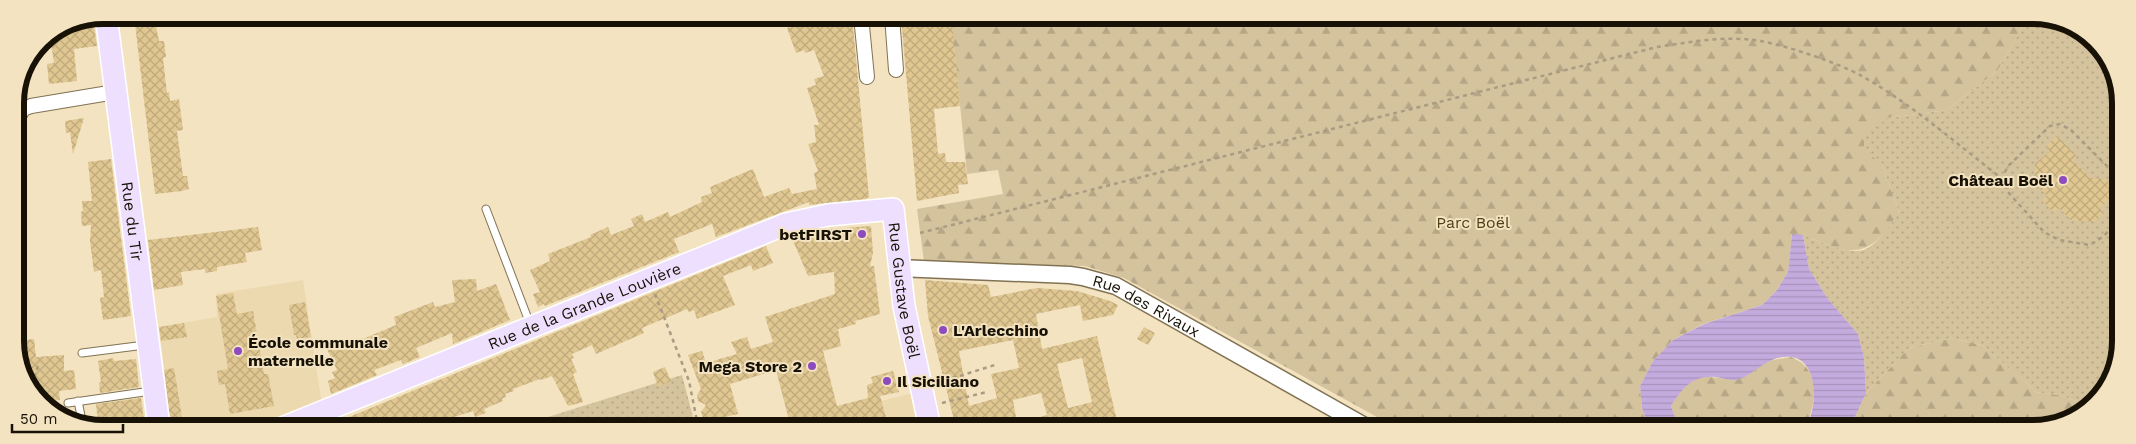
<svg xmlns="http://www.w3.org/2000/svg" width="2136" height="444" font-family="'Work Sans',sans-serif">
	<defs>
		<pattern id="forest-firs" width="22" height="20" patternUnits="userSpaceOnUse" patternTransform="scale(1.25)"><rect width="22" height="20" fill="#d5c39d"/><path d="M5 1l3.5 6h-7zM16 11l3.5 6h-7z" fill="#b6a686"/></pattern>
		<pattern id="park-dots" width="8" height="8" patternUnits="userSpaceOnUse" patternTransform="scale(1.25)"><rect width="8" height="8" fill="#d5c39d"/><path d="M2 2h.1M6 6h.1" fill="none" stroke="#b6a686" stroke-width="1.8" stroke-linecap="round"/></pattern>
		<pattern id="water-rules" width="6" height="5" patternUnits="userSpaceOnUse" patternTransform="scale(1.25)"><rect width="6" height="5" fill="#c4abdd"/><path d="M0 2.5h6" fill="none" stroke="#a892bc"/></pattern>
		<pattern id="building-cross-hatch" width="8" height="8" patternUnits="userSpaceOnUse" patternTransform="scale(1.25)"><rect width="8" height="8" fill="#e0c791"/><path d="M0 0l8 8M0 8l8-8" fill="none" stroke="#bfaa7c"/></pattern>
	</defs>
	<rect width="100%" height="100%" fill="#f3e3c1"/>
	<g fill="#ecd9af">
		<path d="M 303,280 L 322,405 L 265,427 L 172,427 L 159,327 L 217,317 L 216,294 Z"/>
		<path d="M 921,391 L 930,428 L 770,428 L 797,422 Z"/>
	</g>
	<g fill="url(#forest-firs)">
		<path d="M 951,16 L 2028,17 L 1998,70 L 1947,110 L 1888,118 L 1864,149 L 1882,164 L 1899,212 C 1886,233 1870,256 1841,249 C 1824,245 1810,235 1792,234 L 1788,272 L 1777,290 L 1762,305 L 1703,324 L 1673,340 L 1653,361 L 1640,386 L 1642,408 L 1649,429 L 1397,428 L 1124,278 L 1085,266 L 924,261 L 917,209 L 1003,194 L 998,170 L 967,174 Z"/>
		<path d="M 1951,338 L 1982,345 L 2036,392 L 2058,395 L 2092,406 L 2038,429 L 1856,429 L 1855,417 L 1866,393 L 1909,348 Z"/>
		<path d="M 1791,357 C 1823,370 1816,402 1805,428 L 1689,429 L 1677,422 L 1671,406 L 1683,387 L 1702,376 L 1736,380 L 1748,375 L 1761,364 L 1773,360 Z"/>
	</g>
	<g fill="url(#park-dots)">
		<path d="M 2028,17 L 2050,17 L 2095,41 L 2119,86 L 2119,358 L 2092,406 L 2058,395 L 2036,392 L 1982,345 L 1951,338 L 1909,348 L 1866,393 L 1864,358 L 1858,334 L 1828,299 L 1809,269 L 1803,235 C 1819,241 1848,255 1864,250 C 1877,245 1892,223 1899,212 L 1882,164 L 1864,150 L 1864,137 L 1888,118 L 1947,110 L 1998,70 Z"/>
		<path d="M 682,375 L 696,428 L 513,428 Z"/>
	</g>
	<path fill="url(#water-rules)" d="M 1792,234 L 1803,235 L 1809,269 L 1828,299 L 1858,334 L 1864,358 L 1866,393 L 1855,417 L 1856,429 L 1804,429 C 1818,412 1820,360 1791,357 C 1766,354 1751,379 1735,380 C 1729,380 1722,378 1716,377 C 1692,375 1683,388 1671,406 L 1677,422 L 1689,429 L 1649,429 L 1642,408 L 1640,386 L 1653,361 L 1673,340 L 1704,324 L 1762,305 L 1777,290 L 1788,272 Z"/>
	<g fill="url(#building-cross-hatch)" fill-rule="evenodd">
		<path d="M 134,15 L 150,15 L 151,26 L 156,26 L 159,41 L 164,41 L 166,57 L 163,58 L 167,93 L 169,92 L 170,101 L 179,99 L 183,130 L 177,131 L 183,176 L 187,176 L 189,189 L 182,191 L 155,194 Z"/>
		<path d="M 820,16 L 852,16 L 869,197 L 866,199 L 809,205 L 809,202 L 716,237 L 712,224 L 674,239 L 679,252 L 545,306 L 544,304 L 538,307 L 533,294 L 540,292 L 530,270 L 550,261 L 548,254 L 591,237 L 590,235 L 608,227 L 611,235 L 634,226 L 631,219 L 642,214 L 645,222 L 668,212 L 670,217 L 702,202 L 701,197 L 712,193 L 710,187 L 753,169 L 764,197 L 789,188 L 792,194 L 817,189 L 814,173 L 818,171 L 808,144 L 816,142 L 814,125 L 819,125 L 807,88 L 816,85 L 814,79 L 824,76 L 814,50 L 805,53 L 804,50 L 796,53 L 787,28 Z"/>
		<path d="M 901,16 L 932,16 L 933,20 L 952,20 L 960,106 L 934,109 L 938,154 L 945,153 L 946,162 L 965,162 L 968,184 L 958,185 L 959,193 L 917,201 Z"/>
		<path d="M 93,19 L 97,46 L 74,49 L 77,81 L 49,84 L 47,64 L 54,63 L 50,37 L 60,36 L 59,29 L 74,26 L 74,21 Z"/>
		<path d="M 84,118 L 73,154 L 70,132 L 66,133 L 65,121 Z"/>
		<path d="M 2057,136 L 2077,157 L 2073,160 L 2091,178 L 2106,179 L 2118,192 L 2099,208 L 2104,213 L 2094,222 L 2071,220 L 2059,208 L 2054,213 L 2042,200 L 2047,196 L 2035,183 L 2035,164 L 2050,151 L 2046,146 Z"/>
		<path d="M 111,159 L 131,316 L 103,320 L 100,298 L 104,297 L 101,270 L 94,272 L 90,241 L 91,225 L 82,226 L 81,212 L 83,211 L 82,201 L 92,201 L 88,162 Z"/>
		<path d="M 871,226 L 873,253 L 870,266 L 874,266 L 880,314 L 855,321 L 856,324 L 838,329 L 841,346 L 823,351 L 837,406 L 868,398 L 867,385 L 873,383 L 871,377 L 893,371 L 899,392 L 880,396 L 889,428 L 791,428 L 776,370 L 730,384 L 738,414 L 707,421 L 703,419 L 701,412 L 706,405 L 698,401 L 697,395 L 701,389 L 688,355 L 702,351 L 706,363 L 737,354 L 731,342 L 747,337 L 751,349 L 773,342 L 765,317 L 835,294 L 834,272 L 808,276 L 791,236 L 816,230 Z"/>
		<path d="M 258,227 L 262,250 L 245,253 L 247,262 L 217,267 L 217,271 L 205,273 L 205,269 L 181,272 L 183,285 L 154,290 L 148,240 Z"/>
		<path d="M 766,246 L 773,263 L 753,271 L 751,265 L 723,276 L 735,305 L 697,319 L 694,310 L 689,312 L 687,309 L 642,328 L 644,333 L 596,354 L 592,345 L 572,354 L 574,358 L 571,359 L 577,372 L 573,374 L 583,402 L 568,406 L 552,376 L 541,380 L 540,379 L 513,389 L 514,391 L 505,394 L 506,397 L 502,399 L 503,401 L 484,409 L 486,413 L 475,417 L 473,411 L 420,428 L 322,428 Z"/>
		<path d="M 476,279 L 477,291 L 496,284 L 510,320 L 453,344 L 452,333 L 416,348 L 420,357 L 403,364 L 401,360 L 374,370 L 377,375 L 331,394 L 328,381 L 335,378 L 332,372 L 337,370 L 326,347 L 348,338 L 350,342 L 362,338 L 363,339 L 396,325 L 394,317 L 433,302 L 435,307 L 455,302 L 452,280 Z"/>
		<path d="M 925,280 L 988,285 L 991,297 L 1037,288 L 1077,291 L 1110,301 L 1118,305 L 1113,315 L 1083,321 L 1080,305 L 1036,314 L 1042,349 L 1097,336 L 1117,421 L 1083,428 L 956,428 L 928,316 ZM 1013,340 L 1019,368 L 991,374 L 997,398 L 969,406 L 959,351 ZM 1082,358 L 1092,402 L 1068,408 L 1057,364 ZM 1041,393 L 1047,415 L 1017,423 L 1013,400 Z"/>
		<path d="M 233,293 L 237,314 L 253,311 L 264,374 L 268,374 L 274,406 L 230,414 L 225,384 L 219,385 L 217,371 L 228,369 L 216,296 Z"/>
		<path d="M 305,302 L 311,337 L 297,339 L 296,335 L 294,335 L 289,305 Z"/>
		<path d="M 184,323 L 187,337 L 161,341 L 159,327 Z"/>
		<path d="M 1144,327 L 1155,333 L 1148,345 L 1137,339 Z"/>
		<path d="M 34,339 L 36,357 L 64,355 L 64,371 L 74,370 L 76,389 L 59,391 L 60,400 L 40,402 L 17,358 L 17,341 Z"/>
		<path d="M 113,358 L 114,361 L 136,359 L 139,387 L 100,393 L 99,382 L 101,382 L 98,361 Z"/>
		<path d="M 665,367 L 671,381 L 658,387 L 653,372 Z"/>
		<path d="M 174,368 L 182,417 L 184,427 L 171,427 L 164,370 Z"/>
		<path d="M 141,398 L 145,427 L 131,427 L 130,418 L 98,422 L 96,404 Z"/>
	</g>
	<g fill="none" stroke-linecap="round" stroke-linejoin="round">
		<g stroke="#807252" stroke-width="9">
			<g id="service">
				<path d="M 486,209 L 530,324"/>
				<path d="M 82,353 L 145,345"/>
				<path d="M 78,401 L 81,416"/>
				<path d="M 68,403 L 151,391"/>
			</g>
		</g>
		<g stroke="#807252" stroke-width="16">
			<g id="minor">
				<path d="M 861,16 L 867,77"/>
				<path d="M 892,16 L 896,70"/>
				<path d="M 15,124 L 23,109 L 31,106 L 115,92"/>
			</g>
		</g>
		<g stroke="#807252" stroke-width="19">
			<g id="tertiary">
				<path id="s1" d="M 898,268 L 1070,275 L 1083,277 L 1116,286 L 1368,428"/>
			</g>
		</g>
		<g stroke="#fff" stroke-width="24">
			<g id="primary">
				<path id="s2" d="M 106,15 L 159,427"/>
				<path id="s3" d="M 282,428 L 786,224 L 828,215 L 893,209 L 904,306 L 930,428"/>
			</g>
		</g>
		<g stroke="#a99c82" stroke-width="2.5" stroke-dasharray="4 4" stroke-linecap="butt">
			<path d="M 2119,178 L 2071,130 L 2060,124 L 2050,126 L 2008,166 L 2005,172 L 2007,191 L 2044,232 L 2059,240 L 2090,245 L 2104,236 L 2119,218"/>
			<path d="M 920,233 L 1657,47 C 1691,42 1726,35 1760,41 C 1785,45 1838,63 1860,75 C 1912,104 1958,145 2005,181"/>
			<path d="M 655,294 L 689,381 L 697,421 L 702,428"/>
			<path d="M 38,366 L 34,378 L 39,400"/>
			<path d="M 937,383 L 998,364"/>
			<path d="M 942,403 L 987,392"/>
			<path d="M 742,428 L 760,422"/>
		</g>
		<use href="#service" stroke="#fff" stroke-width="7"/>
		<use href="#minor" stroke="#fff" stroke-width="14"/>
		<use href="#tertiary" stroke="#fff" stroke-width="16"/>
		<use href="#primary" stroke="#efdffe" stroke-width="21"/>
	</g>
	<g fill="#8d4bbf" stroke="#f3e3c1" stroke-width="2">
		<circle cx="2063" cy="180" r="5"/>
		<circle cx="862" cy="234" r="5"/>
		<circle cx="943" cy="330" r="5"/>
		<circle cx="238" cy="351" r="5"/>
		<circle cx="812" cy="366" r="5"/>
		<circle cx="887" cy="381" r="5"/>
	</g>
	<g text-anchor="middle" stroke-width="4" stroke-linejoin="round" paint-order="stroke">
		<g font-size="16" font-weight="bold" fill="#181206" stroke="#f3e3c1" text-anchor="end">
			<text x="2053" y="186">Château Boël</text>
			<text x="852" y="240">betFIRST</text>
			<text x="953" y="336" text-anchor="start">L'Arlecchino</text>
			<text x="248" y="348" text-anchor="start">École communale<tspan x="248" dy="18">maternelle</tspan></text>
			<text x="802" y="372">Mega Store 2</text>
			<text x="897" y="387" text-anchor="start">Il Siciliano</text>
		</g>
		<g font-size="16" fill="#181206" stroke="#f3e3c1">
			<text dy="6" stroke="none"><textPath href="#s2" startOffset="208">Rue du Tir</textPath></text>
			<text dy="6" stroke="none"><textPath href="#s3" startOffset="734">Rue Gustave Boël</textPath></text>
			<text dy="6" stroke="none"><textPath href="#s3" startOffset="326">Rue de la Grande Louvière</textPath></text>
			<text dy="6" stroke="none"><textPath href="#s1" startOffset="255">Rue des Rivaux</textPath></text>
		</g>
		<g font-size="16" fill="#513f15" stroke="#f3e3c1">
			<text x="1473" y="228">Parc Boël</text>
		</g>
	</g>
	<path d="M0 0H2136V444H0ZM103 24H2033A79 79 0 0 1 2112 103V341A79 79 0 0 1 2033 420H103A79 79 0 0 1 24 341V103A79 79 0 0 1 103 24Z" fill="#f3e3c1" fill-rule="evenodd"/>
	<path fill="none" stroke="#181206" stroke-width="6" d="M103 24H2033A79 79 0 0 1 2112 103V341A79 79 0 0 1 2033 420H103A79 79 0 0 1 24 341V103A79 79 0 0 1 103 24Z"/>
	<path d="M12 424v8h111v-8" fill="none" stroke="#181206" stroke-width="2.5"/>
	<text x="20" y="424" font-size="15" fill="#181206" stroke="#f3e3c1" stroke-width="4" paint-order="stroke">50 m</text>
</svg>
